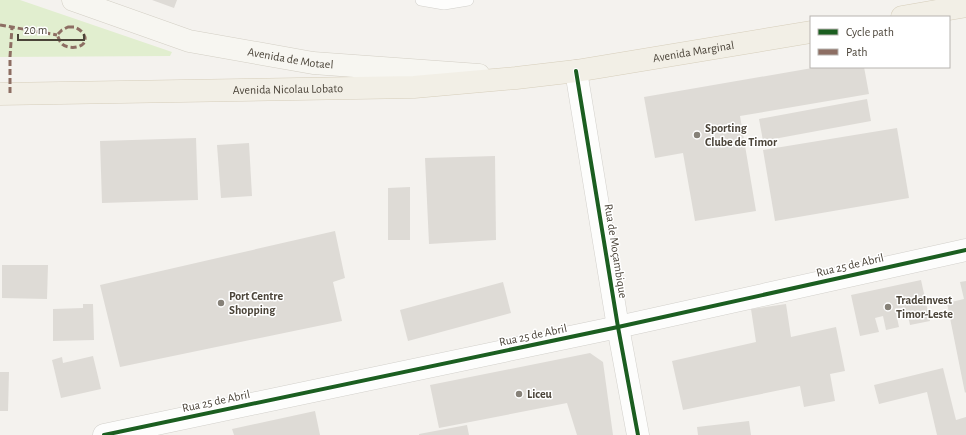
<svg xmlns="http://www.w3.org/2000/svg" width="966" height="435" font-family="'Alegreya Sans',sans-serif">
	<rect width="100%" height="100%" fill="#f4f2ee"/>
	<path fill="#e1eecf" d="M 0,0 L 20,0 L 172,52 L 170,56 L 0,57 Z"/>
	<g fill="#dedbd6">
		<path d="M 152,0 L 177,0 L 174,8 Z"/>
		<path d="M 818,67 L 864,67 L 869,94 L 740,116 L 756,211 L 695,221 L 683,153 L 655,158 L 644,97 Z"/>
		<path d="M 867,99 L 871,121 L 763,141 L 759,119 Z"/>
		<path d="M 897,128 L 909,198 L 775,221 L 763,150 Z"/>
		<path d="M 196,138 L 198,200 L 102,203 L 100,141 Z"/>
		<path d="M 249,143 L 252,196 L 221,198 L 217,145 Z"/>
		<path d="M 495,156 L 496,240 L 429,244 L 425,158 Z"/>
		<path d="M 410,187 L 410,240 L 388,240 L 388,188 Z"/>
		<path d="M 335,231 L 345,278 L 333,282 L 342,321 L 120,367 L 100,285 Z"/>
		<path d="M 2,265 L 48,265 L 47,299 L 2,298 Z"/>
		<path d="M 921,280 L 930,321 L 910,325 L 907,311 L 896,313 L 899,327 L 886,330 L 883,316 L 875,318 L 879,332 L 860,336 L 851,295 Z"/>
		<path d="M 966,281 L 966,392 L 965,393 L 947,303 L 964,299 L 960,282 Z"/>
		<path d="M 503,282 L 511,313 L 408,341 L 400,310 Z"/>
		<path d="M 83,304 L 93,304 L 94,340 L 53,341 L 53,309 L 83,308 Z"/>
		<path d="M 786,304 L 791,337 L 836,327 L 845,371 L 830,374 L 835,401 L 804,407 L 800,386 L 683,410 L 672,361 L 756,342 L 751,309 Z"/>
		<path d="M 590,353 L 603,362 L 613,435 L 577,435 L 567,403 L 439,428 L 430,385 Z"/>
		<path d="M 93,356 L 101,389 L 61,398 L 52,360 L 62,357 L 63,363 Z"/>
		<path d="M 943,368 L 956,420 L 966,417 L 966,435 L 937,435 L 927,392 L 879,404 L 874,385 Z"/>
		<path d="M 0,372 L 9,372 L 8,411 L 0,411 Z"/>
		<path d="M 315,411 L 320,435 L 234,435 L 232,429 Z"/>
		<path d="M 749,421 L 751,435 L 698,435 L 697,427 Z"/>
		<path d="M 467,425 L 469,435 L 419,435 L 419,434 Z"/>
	</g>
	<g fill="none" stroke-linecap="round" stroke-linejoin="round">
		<g stroke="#d2d0cb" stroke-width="12">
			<path id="service" d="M 421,0 L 444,4 L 468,0"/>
		</g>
		<g stroke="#d2d0cb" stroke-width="23">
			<g id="tertiary">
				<path d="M 576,71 L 618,327 L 638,435"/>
				<path d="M 104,435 L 618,327 L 966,250"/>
			</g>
		</g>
		<g stroke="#d3cfc5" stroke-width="23">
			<g id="secondary">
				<path id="s1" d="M 73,0 L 189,41 L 313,63 L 479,75"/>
			</g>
		</g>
		<g stroke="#d6cebb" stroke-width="23">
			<g id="primary">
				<path d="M 902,17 L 966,6"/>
				<path id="s2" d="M 0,94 L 414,87 L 516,78 L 576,71 L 811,32"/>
			</g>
		</g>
		<use href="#service" stroke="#fdfdfc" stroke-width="11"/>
		<use href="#tertiary" stroke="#fdfdfc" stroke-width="22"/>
		<use href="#secondary" stroke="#f7f6f1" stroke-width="22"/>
		<use href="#primary" stroke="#f2efe6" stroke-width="22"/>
		<g stroke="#8d6e63" stroke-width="3" stroke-dasharray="6 3" stroke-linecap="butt">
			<path d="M 0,25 L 57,35"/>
			<path d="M 68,27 C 70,27 72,27 74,27 C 81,29 89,37 83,44 C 78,49 66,48 62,44 C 59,41 59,38 57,35 L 62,30 Z"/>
			<path d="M 10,93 L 10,57 L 12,27"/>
		</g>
		<g stroke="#fff" stroke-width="6">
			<g id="cycleway">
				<path d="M 576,71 L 618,327 L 638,435"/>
				<path d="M 104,435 L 618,327 L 966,250"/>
			</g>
		</g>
		<use href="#cycleway" stroke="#1b5e20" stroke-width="4"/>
	</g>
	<g fill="#868178" stroke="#fff" stroke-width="1.5">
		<circle cx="697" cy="135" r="4"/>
		<circle cx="221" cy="303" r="4"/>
		<circle cx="888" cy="307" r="4"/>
		<circle cx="519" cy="394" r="4"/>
	</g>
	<g text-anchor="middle" stroke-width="3" stroke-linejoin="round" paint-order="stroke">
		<g font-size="12" fill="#4b4439" stroke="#fff">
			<text dy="4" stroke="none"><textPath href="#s2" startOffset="696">Avenida Marginal</textPath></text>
			<text dy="4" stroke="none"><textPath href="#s1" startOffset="226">Avenida de Motael</textPath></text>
			<text dy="4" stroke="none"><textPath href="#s2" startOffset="288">Avenida Nicolau Lobato</textPath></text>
			<text transform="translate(616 251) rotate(81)" y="4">Rua de Moçambique</text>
			<text transform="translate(850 265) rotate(-13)" y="4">Rua 25 de Abril</text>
			<text transform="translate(533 335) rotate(-12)" y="4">Rua 25 de Abril</text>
			<text transform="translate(216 401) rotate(-12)" y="4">Rua 25 de Abril</text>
		</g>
		<g font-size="12" font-weight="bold" fill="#4b4439" stroke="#fff" text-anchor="start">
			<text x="705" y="132">Sporting<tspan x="705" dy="14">Clube de Timor</tspan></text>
			<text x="229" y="300">Port Centre<tspan x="229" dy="14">Shopping</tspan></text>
			<text x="896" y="304">TradeInvest<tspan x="896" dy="14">Timor-Leste</tspan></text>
			<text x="527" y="398">Liceu</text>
		</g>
	</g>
	<rect x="810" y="16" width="140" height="52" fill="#ffffff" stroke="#b7b4b0"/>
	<rect x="818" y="29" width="20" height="6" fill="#1b5e20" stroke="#b7b4b0"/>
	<text x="846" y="36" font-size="12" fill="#4b4439">Cycle path</text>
	<rect x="818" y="49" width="20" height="6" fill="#8d6e63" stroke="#b7b4b0"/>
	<text x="846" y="56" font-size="12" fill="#4b4439">Path</text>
	<path d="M18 34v6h66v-6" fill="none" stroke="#4b4439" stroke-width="2"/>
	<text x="24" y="34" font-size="12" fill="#4b4439" stroke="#ffffff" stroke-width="3" paint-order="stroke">20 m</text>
</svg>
